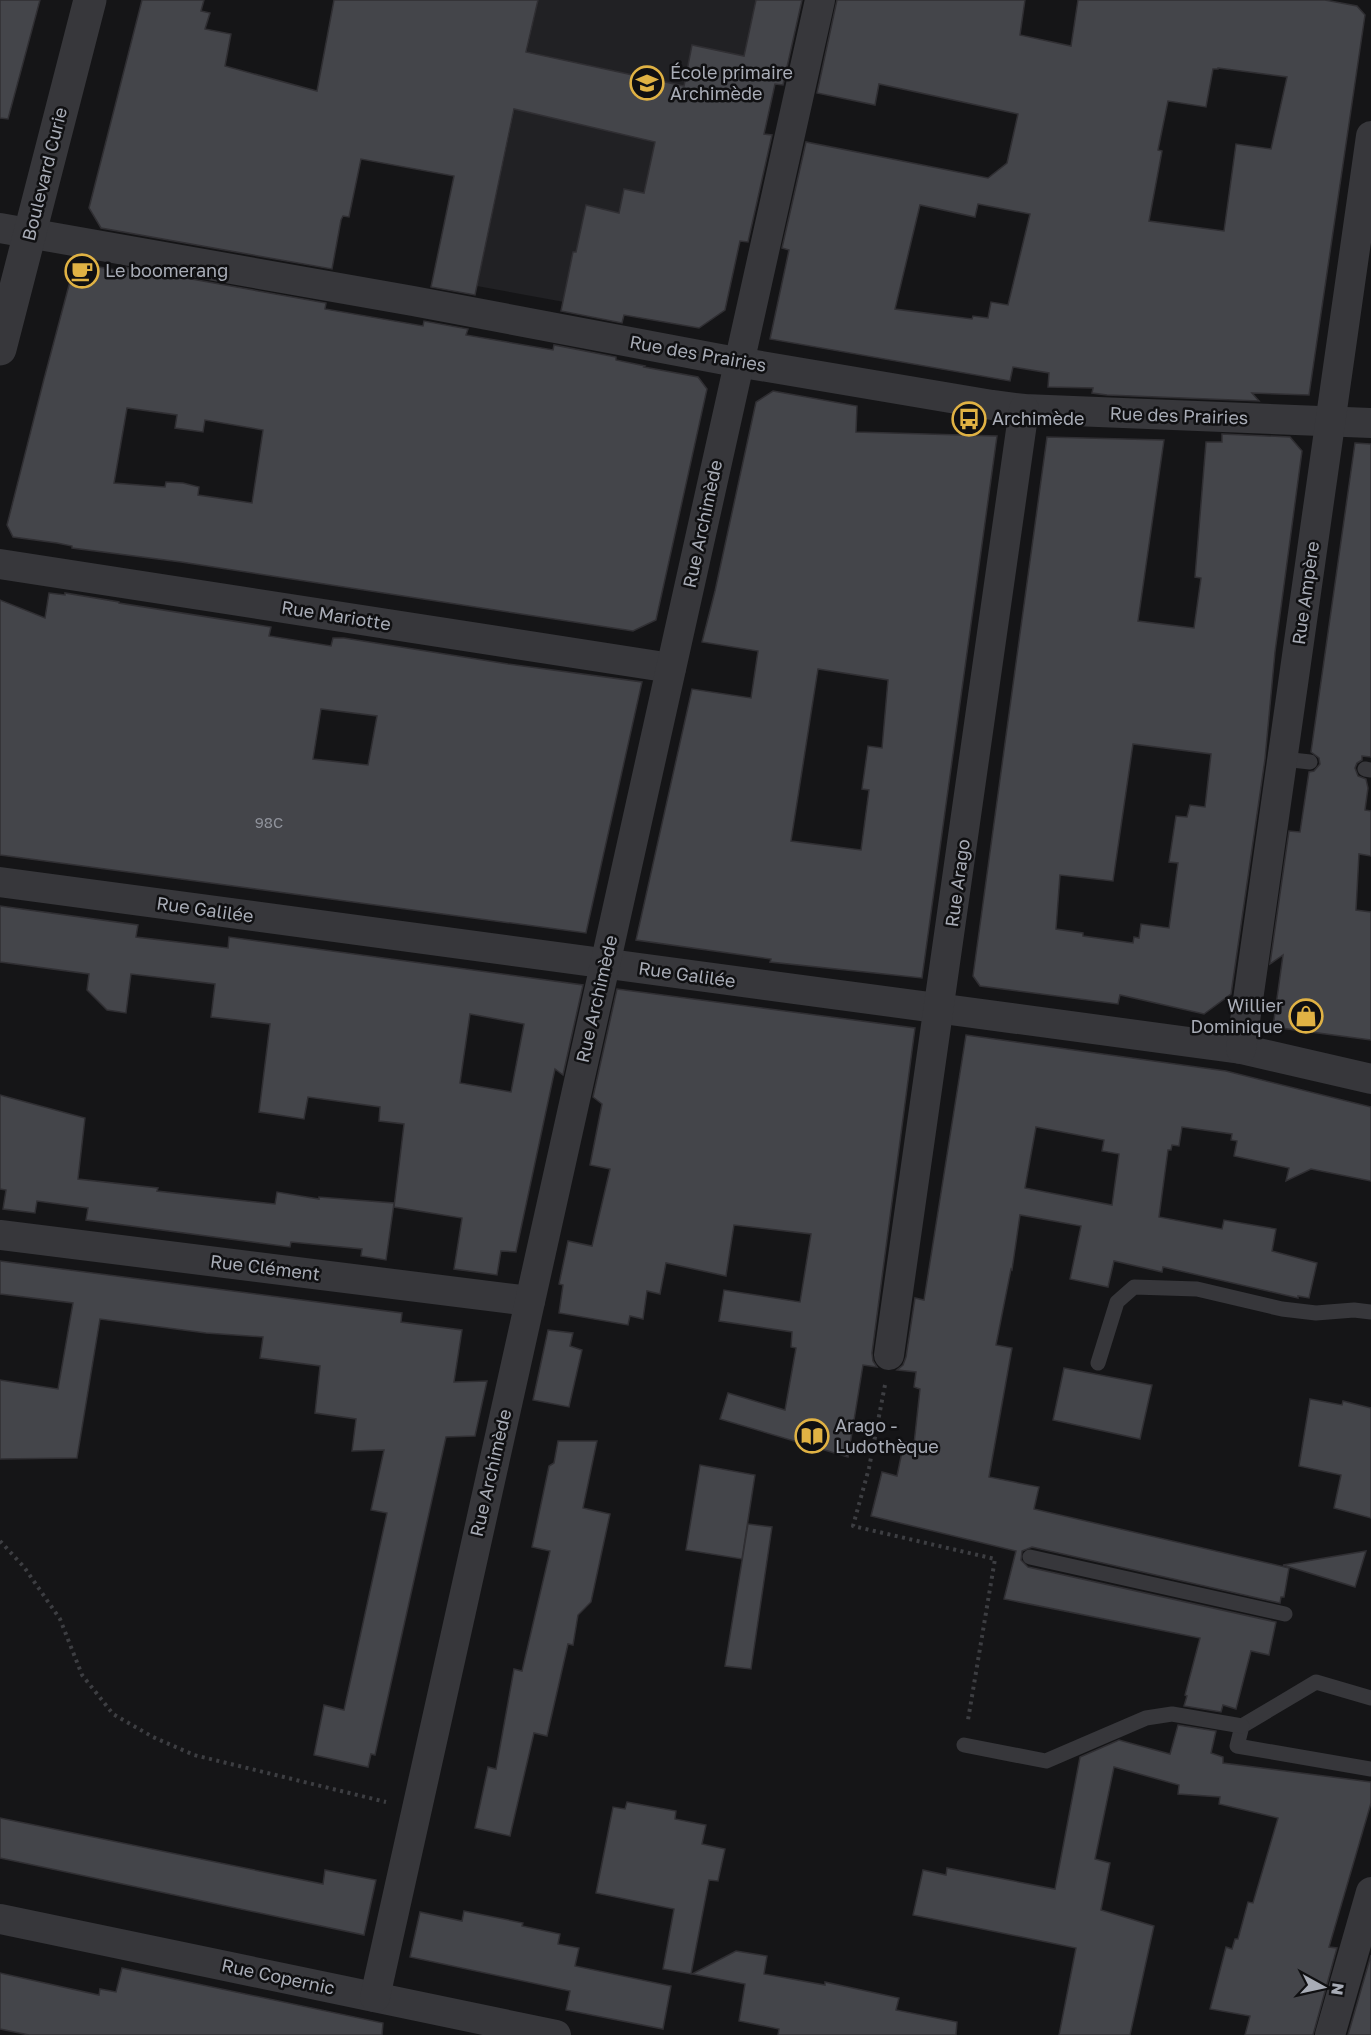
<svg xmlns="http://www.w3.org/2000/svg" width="1371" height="2035" font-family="'Golos Text',sans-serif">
	<rect width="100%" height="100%" fill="#151517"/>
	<path fill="#212124" d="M 538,0 L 794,0 L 725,310 L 701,327 L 477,286 Z"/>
	<g fill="#44454a" stroke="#302f33" stroke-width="1.5" fill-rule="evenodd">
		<path d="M 0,0 L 40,0 L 8,119 L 0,118 Z"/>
		<path d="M 142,0 L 204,0 L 201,11 L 210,13 L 205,29 L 231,34 L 225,66 L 317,91 L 334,0 L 538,0 L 526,52 L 684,86 L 692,45 L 744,56 L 756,0 L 802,0 L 783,85 L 775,84 L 764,134 L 772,135 L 748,242 L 740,241 L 725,310 L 699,328 L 624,315 L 622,323 L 561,311 L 573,252 L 576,252 L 586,205 L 619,213 L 624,189 L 644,193 L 655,142 L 514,109 L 475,295 L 431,287 L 454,176 L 361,159 L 349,217 L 343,216 L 341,220 L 332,269 L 101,228 L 89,208 Z"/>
		<path d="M 837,0 L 1025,0 L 1020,35 L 1071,46 L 1078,0 L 1325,0 L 1357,6 L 1365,15 L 1309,395 L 1252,393 L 1259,401 L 1107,395 L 1092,393 L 1093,388 L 1048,387 L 1049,373 L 1013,367 L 1010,381 L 770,339 L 789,250 L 782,248 L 806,142 L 988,178 L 1007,163 L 1018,114 L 879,84 L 875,105 L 817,93 ZM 1218,68 L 1287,77 L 1271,149 L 1236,144 L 1224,231 L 1149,221 L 1162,151 L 1158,150 L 1168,101 L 1206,107 L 1213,69 L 1218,69 ZM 978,204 L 1030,214 L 1008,305 L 991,302 L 988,318 L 973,316 L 972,319 L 895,309 L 920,205 L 975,217 Z"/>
		<path d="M 83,264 L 126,272 L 124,267 L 326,303 L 325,309 L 423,326 L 424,321 L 468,329 L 466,335 L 553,350 L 554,345 L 616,357 L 616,360 L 645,366 L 644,367 L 698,377 L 707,389 L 656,620 L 633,631 L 181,562 L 72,548 L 72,546 L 57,543 L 13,537 L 7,525 L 44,379 L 73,270 ZM 127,408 L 177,415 L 175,428 L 203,432 L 205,420 L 263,430 L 252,503 L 198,495 L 199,487 L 183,483 L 166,482 L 165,487 L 114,483 Z"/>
		<path d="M 773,391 L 857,406 L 856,432 L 997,436 L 922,978 L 770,962 L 771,959 L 636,940 L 692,689 L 751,698 L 758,651 L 702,642 L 715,591 L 756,402 ZM 818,669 L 888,680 L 882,748 L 868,746 L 862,789 L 869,790 L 861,850 L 791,841 Z"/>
		<path d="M 1222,434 L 1290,437 L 1302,451 L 1275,652 L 1265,759 L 1231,994 L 1204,1014 L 1120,995 L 1118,1004 L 980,986 L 973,976 L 1047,437 L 1164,440 L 1138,621 L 1194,628 L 1201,578 L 1195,577 L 1206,442 L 1222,442 ZM 1133,744 L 1211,754 L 1205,807 L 1190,805 L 1187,817 L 1176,816 L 1169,862 L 1178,863 L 1169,928 L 1141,924 L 1139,938 L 1134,937 L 1133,943 L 1083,936 L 1083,933 L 1056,929 L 1060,875 L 1113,881 Z"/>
		<path d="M 1355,443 L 1371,444 L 1371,757 L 1362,756 L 1362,760 L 1357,763 L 1355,768 L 1358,776 L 1366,779 L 1368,788 L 1365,810 L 1371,811 L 1371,856 L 1359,854 L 1356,910 L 1371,912 L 1371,1040 L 1273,1027 L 1283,955 L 1270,964 L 1289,831 L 1300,832 L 1309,772 L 1314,771 L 1320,764 L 1319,758 L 1311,752 Z"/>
		<path d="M 49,593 L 65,595 L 65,593 L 119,602 L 119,603 L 271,627 L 269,636 L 331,646 L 333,638 L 344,638 L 508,664 L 642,682 L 586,933 L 0,855 L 0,600 L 45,618 ZM 321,709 L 377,716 L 368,765 L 313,759 Z"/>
		<path d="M 0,906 L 138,925 L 136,937 L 228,948 L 229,937 L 583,985 L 563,1075 L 555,1069 L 516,1252 L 501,1251 L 497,1275 L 454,1269 L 462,1218 L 394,1207 L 404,1124 L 379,1121 L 380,1107 L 308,1097 L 304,1119 L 259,1112 L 270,1024 L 211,1017 L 215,984 L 131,974 L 126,1013 L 107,1010 L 87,990 L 89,974 L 0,962 ZM 470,1014 L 524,1024 L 511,1092 L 460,1083 Z"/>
		<path d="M 617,989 L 915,1028 L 872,1353 L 873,1361 L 877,1367 L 863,1365 L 848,1457 L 720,1419 L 728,1393 L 785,1410 L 796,1348 L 791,1347 L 792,1332 L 719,1321 L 724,1290 L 800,1302 L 811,1234 L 734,1225 L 726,1276 L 666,1263 L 660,1294 L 647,1291 L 643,1319 L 630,1316 L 628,1325 L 559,1313 L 563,1285 L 559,1284 L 568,1241 L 592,1246 L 610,1169 L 590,1165 L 602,1104 L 593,1097 Z"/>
		<path d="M 966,1035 L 1226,1071 L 1371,1107 L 1371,1181 L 1311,1169 L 1286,1181 L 1289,1168 L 1234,1156 L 1237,1141 L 1231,1140 L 1232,1134 L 1182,1127 L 1179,1146 L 1172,1145 L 1171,1150 L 1168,1150 L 1159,1217 L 1222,1229 L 1224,1220 L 1276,1229 L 1272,1251 L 1317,1263 L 1309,1298 L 1298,1296 L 1298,1298 L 1163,1267 L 1162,1272 L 1114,1261 L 1108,1287 L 1070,1279 L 1081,1226 L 1020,1215 L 1012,1270 L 1011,1269 L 996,1345 L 1012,1348 L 989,1477 L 1039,1487 L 1034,1509 L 1289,1568 L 1284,1597 L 1281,1597 L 1280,1603 L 1032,1547 L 1022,1551 L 1021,1560 L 1028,1567 L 1276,1622 L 1269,1655 L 1251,1651 L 1236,1709 L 1223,1705 L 1221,1712 L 1184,1706 L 1187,1696 L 1185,1695 L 1200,1638 L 1004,1599 L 1016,1551 L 871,1516 L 882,1472 L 897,1476 L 904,1442 L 914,1444 L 920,1389 L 914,1387 L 916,1372 L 897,1370 L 903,1365 L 906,1357 L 915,1298 L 924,1300 ZM 1036,1127 L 1104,1140 L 1102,1151 L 1119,1154 L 1112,1205 L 1025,1188 Z"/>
		<path d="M 0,1095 L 85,1118 L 78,1179 L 158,1188 L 157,1191 L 275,1204 L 277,1192 L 319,1199 L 319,1197 L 394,1203 L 386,1260 L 361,1256 L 362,1249 L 291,1242 L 290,1247 L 86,1220 L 88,1208 L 37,1201 L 35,1213 L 3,1209 L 6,1190 L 0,1189 Z"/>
		<path d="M 0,1261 L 402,1313 L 401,1322 L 462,1330 L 454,1382 L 487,1381 L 475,1436 L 446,1437 L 375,1755 L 371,1754 L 368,1767 L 314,1755 L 324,1705 L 344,1710 L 387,1513 L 371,1510 L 384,1450 L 352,1451 L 356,1419 L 315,1413 L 320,1366 L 260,1358 L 263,1337 L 206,1333 L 100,1319 L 77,1458 L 0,1459 L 0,1380 L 58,1389 L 73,1303 L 0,1294 Z"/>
		<path d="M 548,1330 L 573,1333 L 570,1346 L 582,1350 L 569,1407 L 533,1400 Z"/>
		<path d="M 1064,1368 L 1152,1385 L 1140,1439 L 1053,1420 Z"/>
		<path d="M 1310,1399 L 1342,1405 L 1343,1401 L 1371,1408 L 1371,1518 L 1334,1508 L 1341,1475 L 1299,1466 Z"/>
		<path d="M 558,1441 L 597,1441 L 583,1508 L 610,1514 L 591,1602 L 578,1615 L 573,1645 L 568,1644 L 547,1736 L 534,1733 L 510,1836 L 475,1828 L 488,1767 L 496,1769 L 514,1669 L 522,1671 L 550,1551 L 532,1547 L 549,1466 L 554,1463 Z"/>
		<path d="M 700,1465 L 755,1475 L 742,1559 L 686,1550 Z"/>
		<path d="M 748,1524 L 772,1527 L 751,1669 L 725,1666 Z"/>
		<path d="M 1366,1551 L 1355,1587 L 1283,1565 Z"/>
		<path d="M 1178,1725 L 1216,1731 L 1211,1753 L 1223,1757 L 1223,1763 L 1371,1782 L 1371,1803 L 1329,1947 L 1337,1948 L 1313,2035 L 1245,2035 L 1250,2016 L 1210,2009 L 1226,1947 L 1232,1949 L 1235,1939 L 1238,1939 L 1248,1902 L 1253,1903 L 1278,1818 L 1219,1804 L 1220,1797 L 1178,1794 L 1179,1785 L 1114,1767 L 1095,1859 L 1110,1863 L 1101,1910 L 1154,1926 L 1130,2035 L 1059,2035 L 1076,1948 L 913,1915 L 923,1870 L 946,1875 L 947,1868 L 1055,1889 L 1080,1757 L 1119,1740 L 1170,1754 Z"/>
		<path d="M 627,1802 L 676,1811 L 675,1819 L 706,1825 L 702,1844 L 725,1849 L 718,1881 L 709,1880 L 691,1974 L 663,1969 L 674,1909 L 596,1893 L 613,1807 L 625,1809 Z"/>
		<path d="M 0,1818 L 323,1884 L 325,1870 L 376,1880 L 364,1935 L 0,1858 Z"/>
		<path d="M 464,1911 L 523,1923 L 522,1926 L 560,1934 L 558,1944 L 579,1948 L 575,1966 L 671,1986 L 663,2029 L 566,2010 L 570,1991 L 410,1957 L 420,1912 L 462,1921 Z"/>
		<path d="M 736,1951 L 767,1956 L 764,1974 L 825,1985 L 825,1982 L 899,1998 L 896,2010 L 957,2022 L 956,2035 L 778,2035 L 779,2029 L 739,2021 L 745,1984 L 692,1974 Z"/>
		<path d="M 1371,1956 L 1371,2035 L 1348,2035 L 1371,1955 Z"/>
		<path d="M 122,1968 L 383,2023 L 382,2035 L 29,2035 L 0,2029 L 0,1973 L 99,1995 L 100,1989 L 116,1992 Z"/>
	</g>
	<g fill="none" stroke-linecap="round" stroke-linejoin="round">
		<g stroke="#3d3e42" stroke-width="4" stroke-dasharray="3 4.5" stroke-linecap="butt">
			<path d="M 885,1385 L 869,1468 L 853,1526 L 995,1559 L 968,1720"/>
			<path d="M 0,1541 L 24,1567 L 60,1619 L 82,1675 L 113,1714 L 153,1737 L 194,1755 L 386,1802"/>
		</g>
		<g stroke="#37373b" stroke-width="15">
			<path d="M 1283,759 L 1310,762"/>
			<path d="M 1365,769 L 1371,770"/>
			<path d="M 1098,1363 L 1117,1302 L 1134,1287 L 1197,1289 L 1282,1309 L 1316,1313 L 1354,1310 L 1371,1312"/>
			<path d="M 1030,1557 L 1285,1614"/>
			<path d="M 1371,1698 L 1316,1682 L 1242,1726 L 1237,1746 L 1371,1769"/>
			<path d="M 964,1745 L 1046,1761 L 1146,1718 L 1172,1714 L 1242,1726"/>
		</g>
		<g stroke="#37373b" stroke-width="30">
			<path d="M 0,228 L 413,301 L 720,359 L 992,405 L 1024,409 L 1371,423"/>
			<path d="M 0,564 L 671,668"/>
			<path d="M 0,882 L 1241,1049 L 1371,1079"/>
			<path d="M 1241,1049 L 1371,136"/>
			<path d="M 0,1235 L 530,1301"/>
			<path d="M 889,1355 L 1024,409"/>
			<path d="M 0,1919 L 556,2035"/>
			<path d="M 375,1997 L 820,0"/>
			<path d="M 1330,2035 L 1371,1892"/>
		</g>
		<path stroke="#37373b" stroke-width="33" d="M 0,349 L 90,0"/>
	</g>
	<defs>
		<g id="school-ring" transform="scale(1.725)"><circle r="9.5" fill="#101012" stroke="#e0b244" stroke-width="1.5"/><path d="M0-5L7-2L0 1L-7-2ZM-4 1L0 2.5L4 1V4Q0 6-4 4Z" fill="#e0b244"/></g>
		<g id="cafe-ring" transform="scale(1.725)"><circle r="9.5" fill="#101012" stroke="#e0b244" stroke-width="1.5"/><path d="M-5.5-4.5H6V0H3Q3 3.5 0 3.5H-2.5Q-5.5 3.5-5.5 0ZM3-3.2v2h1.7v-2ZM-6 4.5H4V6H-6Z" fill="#e0b244"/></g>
		<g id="bus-ring" transform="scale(1.725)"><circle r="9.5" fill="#101012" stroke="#e0b244" stroke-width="1.5"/><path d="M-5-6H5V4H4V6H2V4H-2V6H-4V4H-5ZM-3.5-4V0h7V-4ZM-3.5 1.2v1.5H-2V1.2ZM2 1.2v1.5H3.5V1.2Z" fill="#e0b244"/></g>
		<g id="shop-ring" transform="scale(1.725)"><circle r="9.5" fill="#101012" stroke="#e0b244" stroke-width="1.5"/><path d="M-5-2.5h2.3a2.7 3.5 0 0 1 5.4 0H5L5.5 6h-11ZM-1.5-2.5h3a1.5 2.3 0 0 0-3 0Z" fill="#e0b244"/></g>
		<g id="library-ring" transform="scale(1.725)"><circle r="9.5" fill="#101012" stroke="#e0b244" stroke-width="1.5"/><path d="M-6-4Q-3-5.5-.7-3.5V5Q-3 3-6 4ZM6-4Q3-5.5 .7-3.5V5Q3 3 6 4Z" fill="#e0b244"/></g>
	</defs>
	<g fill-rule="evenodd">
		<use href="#school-ring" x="647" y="83"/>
		<use href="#cafe-ring" x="82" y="271"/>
		<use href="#bus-ring" x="969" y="419"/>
		<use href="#shop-ring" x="1306" y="1016"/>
		<use href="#library-ring" x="812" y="1436"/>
	</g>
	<g text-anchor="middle" stroke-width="5" stroke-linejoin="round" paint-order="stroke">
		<g font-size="15" fill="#8f929b">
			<text x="269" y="828">98C</text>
		</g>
		<g font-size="18" fill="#a8acb6" stroke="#101012" text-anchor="start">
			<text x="670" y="79">École primaire<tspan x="670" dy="21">Archimède</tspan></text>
			<text x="105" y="277">Le boomerang</text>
			<text x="992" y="425">Archimède</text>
			<text x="1283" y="1012" text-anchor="end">Willier<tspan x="1283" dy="21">Dominique</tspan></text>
			<text x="835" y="1432">Arago -<tspan x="835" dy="21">Ludothèque</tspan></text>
		</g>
		<g font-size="18" fill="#a8acb6" stroke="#101012">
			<text transform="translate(45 174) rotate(-76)" y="6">Boulevard Curie</text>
			<text transform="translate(698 354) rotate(10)" y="6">Rue des Prairies</text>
			<text transform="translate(1179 416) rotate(2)" y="6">Rue des Prairies</text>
			<text transform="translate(703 524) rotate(-78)" y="6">Rue Archimède</text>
			<text transform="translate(1306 593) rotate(-82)" y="6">Rue Ampère</text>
			<text transform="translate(336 616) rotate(9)" y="6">Rue Mariotte</text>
			<text transform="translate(958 883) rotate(-82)" y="6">Rue Arago</text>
			<text transform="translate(205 910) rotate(8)" y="6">Rue Galilée</text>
			<text transform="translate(687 975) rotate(8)" y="6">Rue Galilée</text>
			<text transform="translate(597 999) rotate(-77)" y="6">Rue Archimède</text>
			<text transform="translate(265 1268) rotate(7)" y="6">Rue Clément</text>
			<text transform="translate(491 1473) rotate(-77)" y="6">Rue Archimède</text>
			<text transform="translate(278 1977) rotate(12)" y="6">Rue Copernic</text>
		</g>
	</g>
	<g transform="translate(1323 1987) rotate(98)" stroke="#101012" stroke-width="4.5" paint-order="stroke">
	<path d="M0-4.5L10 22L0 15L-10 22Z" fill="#a8acb6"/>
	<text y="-9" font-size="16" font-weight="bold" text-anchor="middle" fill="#a8acb6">N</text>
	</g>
</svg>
